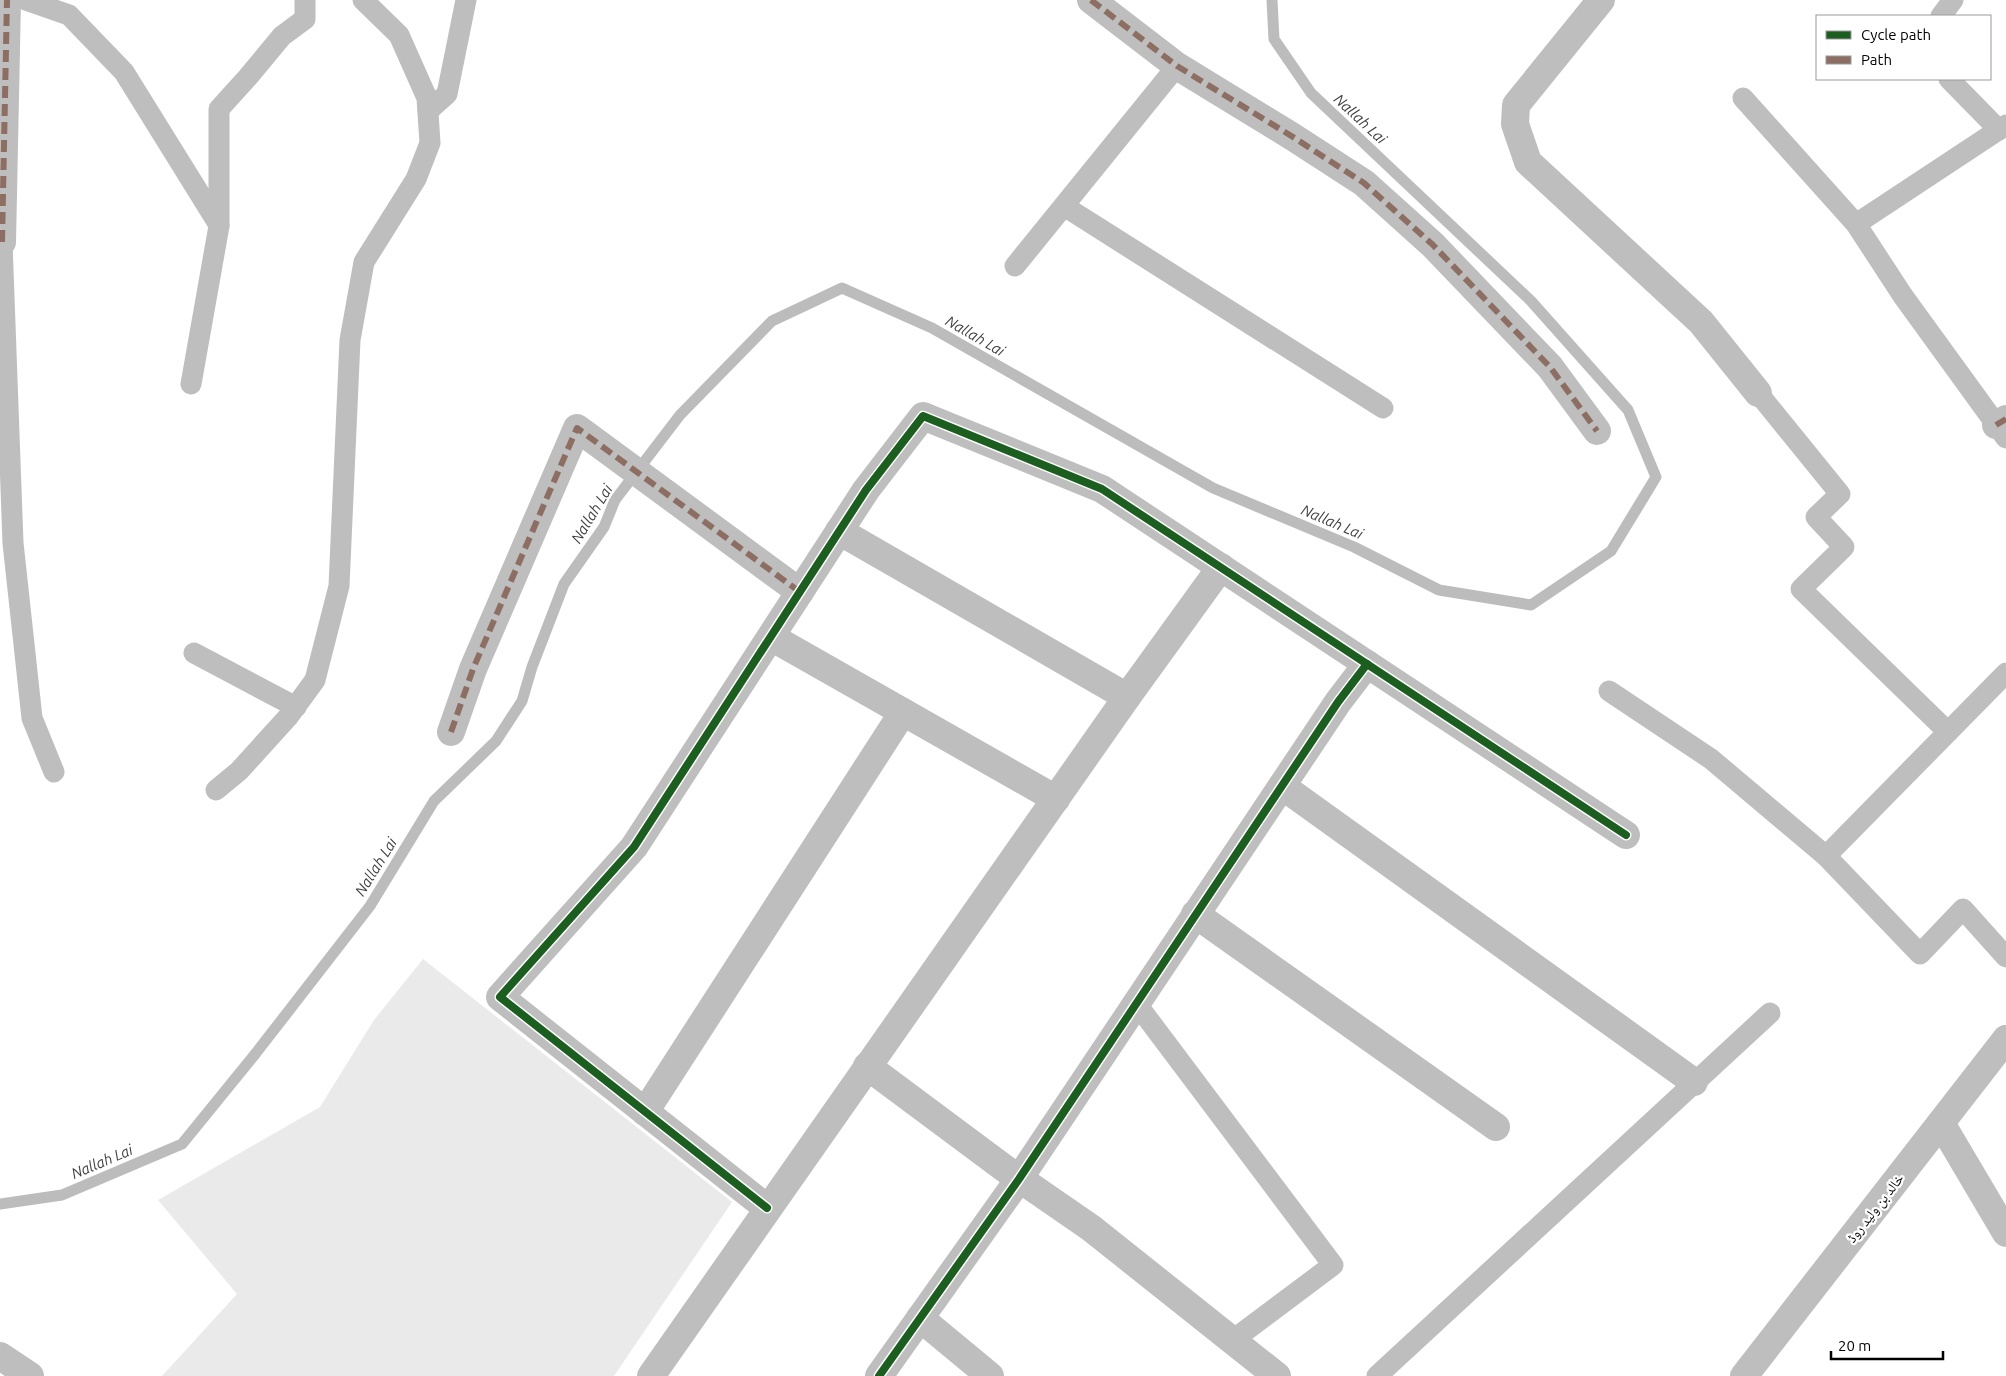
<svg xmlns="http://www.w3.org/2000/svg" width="2006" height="1376" font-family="Ubuntu,'Noto Naskh Arabic',sans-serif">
	<rect width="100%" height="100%" fill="#fff"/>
	<path fill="#eaeaea" d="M 423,959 L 732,1202 L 614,1376 L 162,1376 L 237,1294 L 158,1200 L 320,1107 L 374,1020 Z"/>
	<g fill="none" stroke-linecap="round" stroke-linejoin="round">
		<path stroke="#bcbcbc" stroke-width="11" d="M 0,1204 L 62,1195 L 182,1144 L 256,1053 L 370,906 L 434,801 L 496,741 L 522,701 L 532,667 L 564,584 L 604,527 L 615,500 L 680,415 L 772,321 L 842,288 L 932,328 L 1213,488 L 1354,547 L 1439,590 L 1531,605 L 1611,551 L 1656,477 L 1628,410 L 1531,301 L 1311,93 L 1274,39 L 1272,0"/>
		<g stroke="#bebebe" stroke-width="21">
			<path d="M 26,0 L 69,15 L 124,72 L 219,225"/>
			<path d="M 1941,16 L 1953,0"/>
			<path d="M 1949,79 L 1999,130"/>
			<path d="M 1743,98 L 1856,224 L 1903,296 L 2006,438"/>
			<path d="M 428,111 L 447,94 L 466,0"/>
			<path d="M 1064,206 L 1383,408"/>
			<path d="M 1856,224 L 2006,125"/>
			<path d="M 2,242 L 13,543 L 32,718 L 54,772"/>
			<path d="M 1015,266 L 1177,66"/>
			<path d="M 191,384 L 219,226 L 219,109 L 248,77 L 282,36 L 305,19 L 305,0"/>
			<path d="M 1758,393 L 1840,494 L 1816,517 L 1844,547 L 1801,589 L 1948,732"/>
			<path d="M 194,653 L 296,707"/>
			<path d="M 1609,691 L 1711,759 L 1826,856 L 1920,954 L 1963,909 L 2006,957"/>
			<path d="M 216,790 L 239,771 L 288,717 L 315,680 L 339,586 L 350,340 L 364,262 L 416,179 L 430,143 L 427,98 L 399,35 L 363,0"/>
			<path d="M 1826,856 L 2006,673"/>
			<path d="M 1136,1003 L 1333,1265 L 1233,1340"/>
			<path d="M 1377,1376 L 1770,1013"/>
		</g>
		<g stroke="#bebebe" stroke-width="28">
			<path d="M 1091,0 L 1177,66 L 1293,137 L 1364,183 L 1433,245 L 1550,367 L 1597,431"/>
			<path d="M 1601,0 L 1516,105 L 1515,124 L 1528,162 L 1701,322 L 1758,393"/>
			<path d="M 2,242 L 7,0"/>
			<path d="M 1996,425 L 2006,419"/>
			<path d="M 839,531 L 1127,697"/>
			<path d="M 771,637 L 1056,799"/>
			<path d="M 451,732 L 473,669 L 577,428 L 800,592"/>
			<path d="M 1282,786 L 1694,1082"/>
			<path d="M 1195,914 L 1496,1127"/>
			<path d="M 867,1066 L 1004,1168 L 1091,1228 L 1277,1376"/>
			<path d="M 645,1112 L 903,712"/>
			<path d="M 1941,1123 L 2006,1233"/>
			<path d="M 767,1208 L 500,997 L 634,847 L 866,490 L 923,416 L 1102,489 L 1626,835"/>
			<path d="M 920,1318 L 990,1376"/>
			<path d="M 651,1376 L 1127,697 L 1221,567"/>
			<path d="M 879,1376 L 1019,1179 L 1338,702 L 1367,664"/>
		</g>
		<g stroke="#bebebe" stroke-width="28">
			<path d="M 0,1356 L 30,1376"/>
			<path d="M 1744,1376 L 2006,1039"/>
		</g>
		<g stroke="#8d6e63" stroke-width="6" stroke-dasharray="12 6" stroke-linecap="butt">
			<path d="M 1091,0 L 1177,66 L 1293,137 L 1364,183 L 1433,245 L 1550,367 L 1597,431"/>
			<path d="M 2,242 L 7,0"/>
			<path d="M 1996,425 L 2006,419"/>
			<path d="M 451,732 L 473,669 L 577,428 L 800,592"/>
		</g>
		<g stroke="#fff" stroke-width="11">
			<g id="cycleway">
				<path d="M 767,1208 L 500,997 L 634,847 L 866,490 L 923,416 L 1102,489 L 1626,835"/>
				<path d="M 879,1376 L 1019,1179 L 1338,702 L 1367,664"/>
			</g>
		</g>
		<use href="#cycleway" stroke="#1b5e20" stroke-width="8"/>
	</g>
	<g text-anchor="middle" stroke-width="4.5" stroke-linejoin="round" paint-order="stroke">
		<g font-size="14" fill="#000" stroke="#fff">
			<text transform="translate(1875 1208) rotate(-52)" y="5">خالد بن ولید روڈ</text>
		</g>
		<g font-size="15" font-style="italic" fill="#404040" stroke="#fff">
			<text transform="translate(1360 119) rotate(43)" y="5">Nallah Lai</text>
			<text transform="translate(975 336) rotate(30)" y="5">Nallah Lai</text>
			<text transform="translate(592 514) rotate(-59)" y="5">Nallah Lai</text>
			<text transform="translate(1332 522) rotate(23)" y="5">Nallah Lai</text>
			<text transform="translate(376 867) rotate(-58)" y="5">Nallah Lai</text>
			<text transform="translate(102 1162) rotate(-23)" y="5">Nallah Lai</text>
		</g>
	</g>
	<rect x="1816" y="15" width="175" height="65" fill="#ffffff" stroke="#999999"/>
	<rect x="1826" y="31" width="25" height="8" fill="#1b5e20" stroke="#999999"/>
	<text x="1861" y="40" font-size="15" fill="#000000">Cycle path</text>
	<rect x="1826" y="56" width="25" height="8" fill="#8d6e63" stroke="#999999"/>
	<text x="1861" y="65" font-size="15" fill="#000000">Path</text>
	<path d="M1831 1351v8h112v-8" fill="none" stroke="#000000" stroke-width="2.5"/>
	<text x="1838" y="1351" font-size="15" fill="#000000" stroke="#ffffff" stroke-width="4" paint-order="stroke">20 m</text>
</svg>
